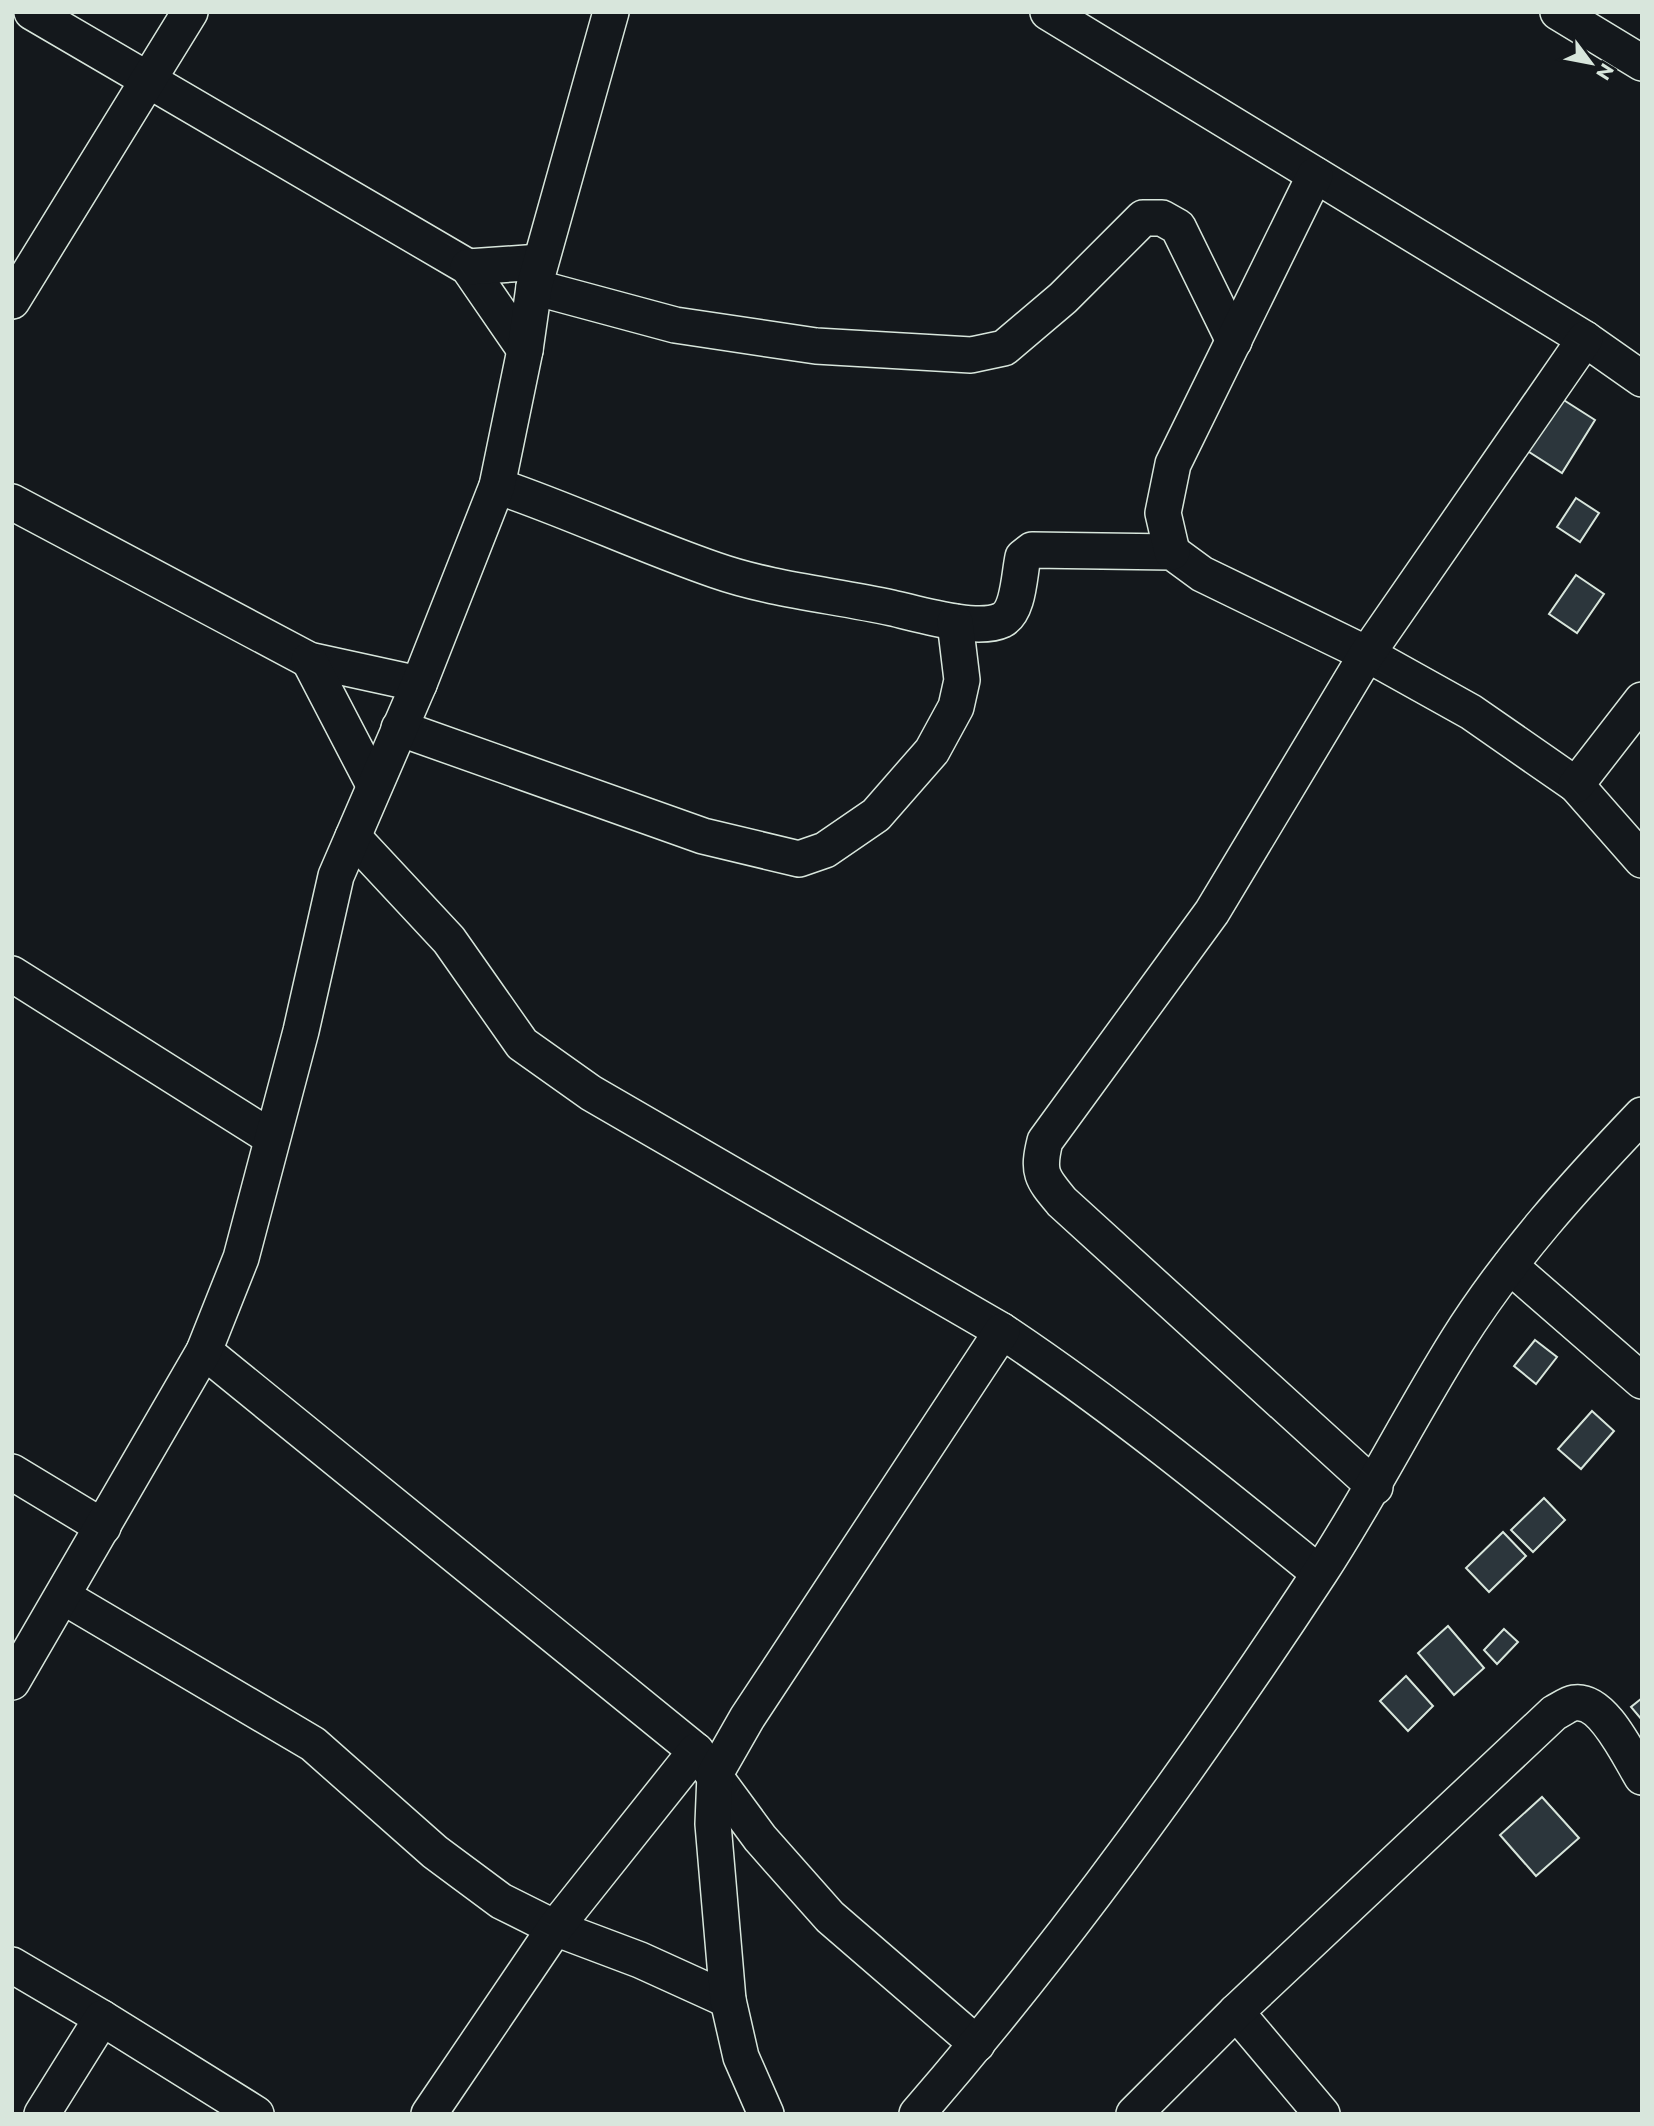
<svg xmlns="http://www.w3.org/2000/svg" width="1654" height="2126" font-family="Montserrat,sans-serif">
	<rect width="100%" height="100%" fill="#14181c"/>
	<g fill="#2c363c" stroke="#d8e6dc" stroke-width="2">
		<path d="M 1559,397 L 1595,420 L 1562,473 L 1526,450 Z"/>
		<path d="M 1576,498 L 1599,513 L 1580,542 L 1557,527 Z"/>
		<path d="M 1576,575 L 1604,594 L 1577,633 L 1549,614 Z"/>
		<path d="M 1535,1340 L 1557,1357 L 1536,1384 L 1514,1366 Z"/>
		<path d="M 1592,1411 L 1614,1431 L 1581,1469 L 1558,1449 Z"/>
		<path d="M 1544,1498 L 1565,1520 L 1533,1552 L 1511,1530 Z"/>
		<path d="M 1503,1532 L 1526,1556 L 1489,1592 L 1466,1568 Z"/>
		<path d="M 1448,1626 L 1484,1668 L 1454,1695 L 1418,1653 Z"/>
		<path d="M 1504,1629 L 1518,1642 L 1497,1664 L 1484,1650 Z"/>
		<path d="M 1406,1676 L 1433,1706 L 1408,1731 L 1380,1701 Z"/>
		<path d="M 1642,1698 L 1642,1720 L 1631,1707 Z"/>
		<path d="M 1542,1797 L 1579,1838 L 1536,1876 L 1500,1835 Z"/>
	</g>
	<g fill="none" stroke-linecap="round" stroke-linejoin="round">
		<g stroke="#d8e6dc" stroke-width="38">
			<g id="street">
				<path d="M 32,12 L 468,267 L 525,350"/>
				<path d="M 1048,12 L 1585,339 L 1642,379"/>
				<path d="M 1558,12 L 1642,63"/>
				<path d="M 468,267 L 540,262"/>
				<path d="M 534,287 L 675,325 L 816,346 L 971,355 L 1004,348 L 1063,298 L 1143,218 L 1162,218 L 1178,227 L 1234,341"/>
				<path d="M 12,301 L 190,12"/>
				<path d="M 497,486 C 571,511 642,545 715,570 C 772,590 833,595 892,608 C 919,614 977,632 1002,620 C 1019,611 1019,575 1023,557 L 1032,550 L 1172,552 L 1202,574 L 1367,654 L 1471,712 L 1576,785 L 1642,860"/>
				<path d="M 12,502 L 309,660 L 419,684"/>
				<path d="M 1172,552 L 1163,513 L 1173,464 L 1315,175"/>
				<path d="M 309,660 L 374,785"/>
				<path d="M 399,728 L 703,836 L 799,859 L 825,850 L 876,815 L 932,751 L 956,707 L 962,680 L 955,622"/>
				<path d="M 1576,785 L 1642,700"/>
				<path d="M 353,837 L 449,940 L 522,1044 L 591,1093 L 1002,1331 C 1113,1405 1216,1489 1319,1573"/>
				<path d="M 12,974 L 272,1138"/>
				<path d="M 1510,1266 L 1642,1381"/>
				<path d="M 204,1351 L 696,1751 L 760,1838 L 830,1917 L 977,2044"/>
				<path d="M 12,1472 L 103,1527"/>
				<path d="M 1375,1487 L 1062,1202 C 1042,1178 1037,1173 1045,1141 L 1212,912 L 1367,654 L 1585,339"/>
				<path d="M 64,1597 L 313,1744 L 435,1852 L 501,1901 L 555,1928 L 640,1960 L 728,2000"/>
				<path d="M 12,1682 L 204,1351 L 241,1258 L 301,1031 L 336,876 L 419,684 L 497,486 L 525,350 L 534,287 L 611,12"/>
				<path d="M 12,1965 L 102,2018"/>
				<path d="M 1236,2012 L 1322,2114"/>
				<path d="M 42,2114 L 102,2018 L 256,2114"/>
				<path d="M 429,2114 L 555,1928 L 696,1751"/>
				<path d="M 766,2114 L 741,2057 L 728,2000 L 713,1824 L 715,1774 L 747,1718 L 1002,1331"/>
				<path d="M 917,2114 C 1065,1943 1197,1760 1321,1571 C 1370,1496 1410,1416 1457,1341 C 1509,1258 1575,1185 1642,1115"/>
				<path d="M 1134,2114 L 1236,2012 L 1554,1713 C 1560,1710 1568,1704 1574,1703 C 1603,1698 1629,1756 1642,1777"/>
			</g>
		</g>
		<use href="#street" stroke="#14181c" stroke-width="35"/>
	</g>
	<rect width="1654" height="2126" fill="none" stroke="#d8e6dc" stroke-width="28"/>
	<g transform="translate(1591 63) rotate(122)" stroke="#14181c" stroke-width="5" paint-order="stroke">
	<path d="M0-5L12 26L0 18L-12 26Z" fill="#d8e6dc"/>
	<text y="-10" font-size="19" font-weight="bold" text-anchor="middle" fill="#d8e6dc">N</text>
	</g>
</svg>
